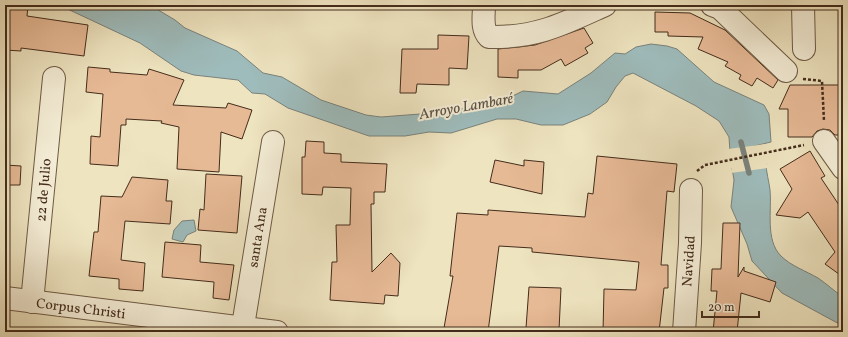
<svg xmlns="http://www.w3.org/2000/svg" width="848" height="337" font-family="Vollkorn,serif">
	<rect width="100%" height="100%" fill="#eee4c0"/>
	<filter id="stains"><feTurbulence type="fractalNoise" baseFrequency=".005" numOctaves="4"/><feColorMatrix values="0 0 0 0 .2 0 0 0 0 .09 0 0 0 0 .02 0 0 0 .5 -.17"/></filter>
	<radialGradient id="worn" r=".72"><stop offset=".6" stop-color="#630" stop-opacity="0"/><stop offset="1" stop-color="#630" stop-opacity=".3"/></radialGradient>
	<g fill="#9ebcbc" stroke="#7a827c">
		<path d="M 59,5 L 150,5 L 175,20 L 185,28 L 237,51 L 263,73 L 282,77 L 321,100 L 366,115 L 381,117 L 420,114 L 431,115 L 470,107 L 494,105 L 523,91 L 558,94 L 591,73 L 615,53 L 625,54 L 636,47 L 651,44 L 667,46 L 677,49 L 714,82 L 764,105 L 769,114 L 771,142 L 730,152 L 729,137 L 719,121 L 696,106 L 633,73 L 625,76 L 616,87 L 607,102 L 590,114 L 563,125 L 541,125 L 516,119 L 497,119 L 451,133 L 429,132 L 405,136 L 369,136 L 288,108 L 265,94 L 252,93 L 238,80 L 194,75 L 181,71 L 140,43 Z"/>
		<path d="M 766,163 C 766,172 769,181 770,190 C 772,210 765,240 781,256 C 791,266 806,271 818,278 C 827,284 834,291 843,297 L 843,326 L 782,293 L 752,261 L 747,244 L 731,207 L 734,180 L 732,168 Z"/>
		<path d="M 194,220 L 196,231 L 187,235 L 183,242 L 172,239 L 174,230 L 182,221 Z"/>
	</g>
	<g fill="#eee4c0">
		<path d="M 773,143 L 731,154 L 728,152 L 728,149 Z"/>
		<path d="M 766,161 L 768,168 L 731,173 L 732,166 Z"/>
	</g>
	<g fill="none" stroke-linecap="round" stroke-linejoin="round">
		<path stroke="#7a827c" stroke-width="5.5" d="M 741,142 L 749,173"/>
	</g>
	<g fill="#e7ba96" stroke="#442c1b">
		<path d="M 8,5 L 28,6 L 27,16 L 88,25 L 84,56 L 21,48 L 21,51 L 5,50 Z"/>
		<path d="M 655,12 L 690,13 L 725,30 L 778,80 L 773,88 L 757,78 L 752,86 L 739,79 L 741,75 L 725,66 L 728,62 L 698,49 L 703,37 L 668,36 L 668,32 L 655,32 Z"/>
		<path d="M 584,28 L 593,43 L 585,48 L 588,53 L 565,66 L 561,59 L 541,70 L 518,70 L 518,78 L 498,77 L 498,49 L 535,45 Z"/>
		<path d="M 438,35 L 469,36 L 467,69 L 449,68 L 449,85 L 417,84 L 416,93 L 400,93 L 402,49 L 438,49 Z"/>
		<path d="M 88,67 L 110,69 L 110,72 L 147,75 L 149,69 L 184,80 L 173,105 L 226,108 L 228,103 L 252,110 L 242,139 L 221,132 L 219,172 L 177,169 L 179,127 L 161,123 L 162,121 L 126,119 L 126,125 L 121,125 L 118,166 L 90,164 L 91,136 L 100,137 L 103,94 L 86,92 Z"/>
		<path d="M 790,85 L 843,85 L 843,135 L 835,135 L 830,130 L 823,129 L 817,131 L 812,137 L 788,137 L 788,109 L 779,109 Z"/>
		<path d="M 306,141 L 324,142 L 324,153 L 341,154 L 341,162 L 387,164 L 385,192 L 374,192 L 374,204 L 371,204 L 372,272 L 391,253 L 400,263 L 398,296 L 385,295 L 384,304 L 330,300 L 332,262 L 337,262 L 336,225 L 350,225 L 351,188 L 323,187 L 322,195 L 302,194 L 302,157 L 305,157 Z"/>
		<path d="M 810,151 L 825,176 L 821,178 L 843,211 L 843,277 L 825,264 L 835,252 L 808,212 L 800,218 L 776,215 L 792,189 L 780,169 Z"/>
		<path d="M 597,156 L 677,164 L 674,192 L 667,191 L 661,265 L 668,265 L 668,288 L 664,288 L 659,332 L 603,332 L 604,289 L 636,290 L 639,262 L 532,252 L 532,248 L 499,246 L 488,332 L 444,328 L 453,276 L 450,276 L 457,213 L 488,215 L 488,210 L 585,217 L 588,193 L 593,194 Z"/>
		<path d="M 495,160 L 524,166 L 524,160 L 544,162 L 542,194 L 490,182 Z"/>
		<path d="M 5,165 L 21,166 L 20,185 L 5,185 Z"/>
		<path d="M 206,174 L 242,176 L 237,233 L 198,230 L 200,209 L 204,210 Z"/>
		<path d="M 132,177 L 168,180 L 166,201 L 172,201 L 170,224 L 125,221 L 121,260 L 145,263 L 143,291 L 119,289 L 119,279 L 89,276 L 94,232 L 98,232 L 101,196 L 122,197 Z"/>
		<path d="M 723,223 L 740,223 L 738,277 L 744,267 L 744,271 L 776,282 L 770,302 L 741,293 L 737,332 L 713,332 L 717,291 L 711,291 L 712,269 L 721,269 Z"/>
		<path d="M 165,242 L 201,245 L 200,262 L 234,265 L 229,300 L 213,298 L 214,282 L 162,277 Z"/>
		<path d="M 529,287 L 561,288 L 559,330 L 526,328 Z"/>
	</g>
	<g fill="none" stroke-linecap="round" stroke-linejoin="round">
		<g stroke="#6e5a44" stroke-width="24">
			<g id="minor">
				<path d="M 484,5 C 484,16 481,29 489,37 C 537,38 563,24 605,5"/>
				<path d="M 712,5 L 720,8 L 786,71"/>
				<path d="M 803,5 L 804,49"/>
				<path d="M 824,141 L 843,168"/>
				<path d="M 5,298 L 277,332"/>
				<path d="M 32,302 L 54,78"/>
				<path d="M 242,332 L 273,142"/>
				<path d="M 684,332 L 690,243 L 691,190"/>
			</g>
		</g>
		<g stroke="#442c1b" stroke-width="2.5" stroke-dasharray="3 2" stroke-linecap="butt">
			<path d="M 803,79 L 822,81 L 824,121"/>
			<path d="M 697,171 L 705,165 L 804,145"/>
		</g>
		<use href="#minor" stroke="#f4edd6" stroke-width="22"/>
	</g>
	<g text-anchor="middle" stroke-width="4" stroke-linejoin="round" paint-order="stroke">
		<g font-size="14" fill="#442c1b" stroke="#f4edd6">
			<text transform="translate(43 190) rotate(-85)" y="5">22 de Julio</text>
			<text transform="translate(257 237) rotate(-81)" y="5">santa Ana</text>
			<text transform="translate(688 261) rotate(-86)" y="5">Navidad</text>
			<text transform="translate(81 308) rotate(7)" y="5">Corpus Christi</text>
		</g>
		<g font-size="15" font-style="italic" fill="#5a5043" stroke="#f4edd6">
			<text transform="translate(466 106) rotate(-10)" y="5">Arroyo Lambaré</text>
		</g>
	</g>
	<rect width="848" height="337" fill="none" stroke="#eee4c0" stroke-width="20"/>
	<rect x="6" y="6" width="836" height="325" fill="none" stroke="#442c1b" stroke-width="2"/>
	<rect x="10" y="10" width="828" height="317" fill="none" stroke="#442c1b"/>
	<path d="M702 311v6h57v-6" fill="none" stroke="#442c1b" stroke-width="2"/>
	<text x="708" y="311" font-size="12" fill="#442c1b" stroke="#f4edd6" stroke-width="3" paint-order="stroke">20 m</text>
	<rect width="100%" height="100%" filter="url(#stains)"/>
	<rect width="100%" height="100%" fill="url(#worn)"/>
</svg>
